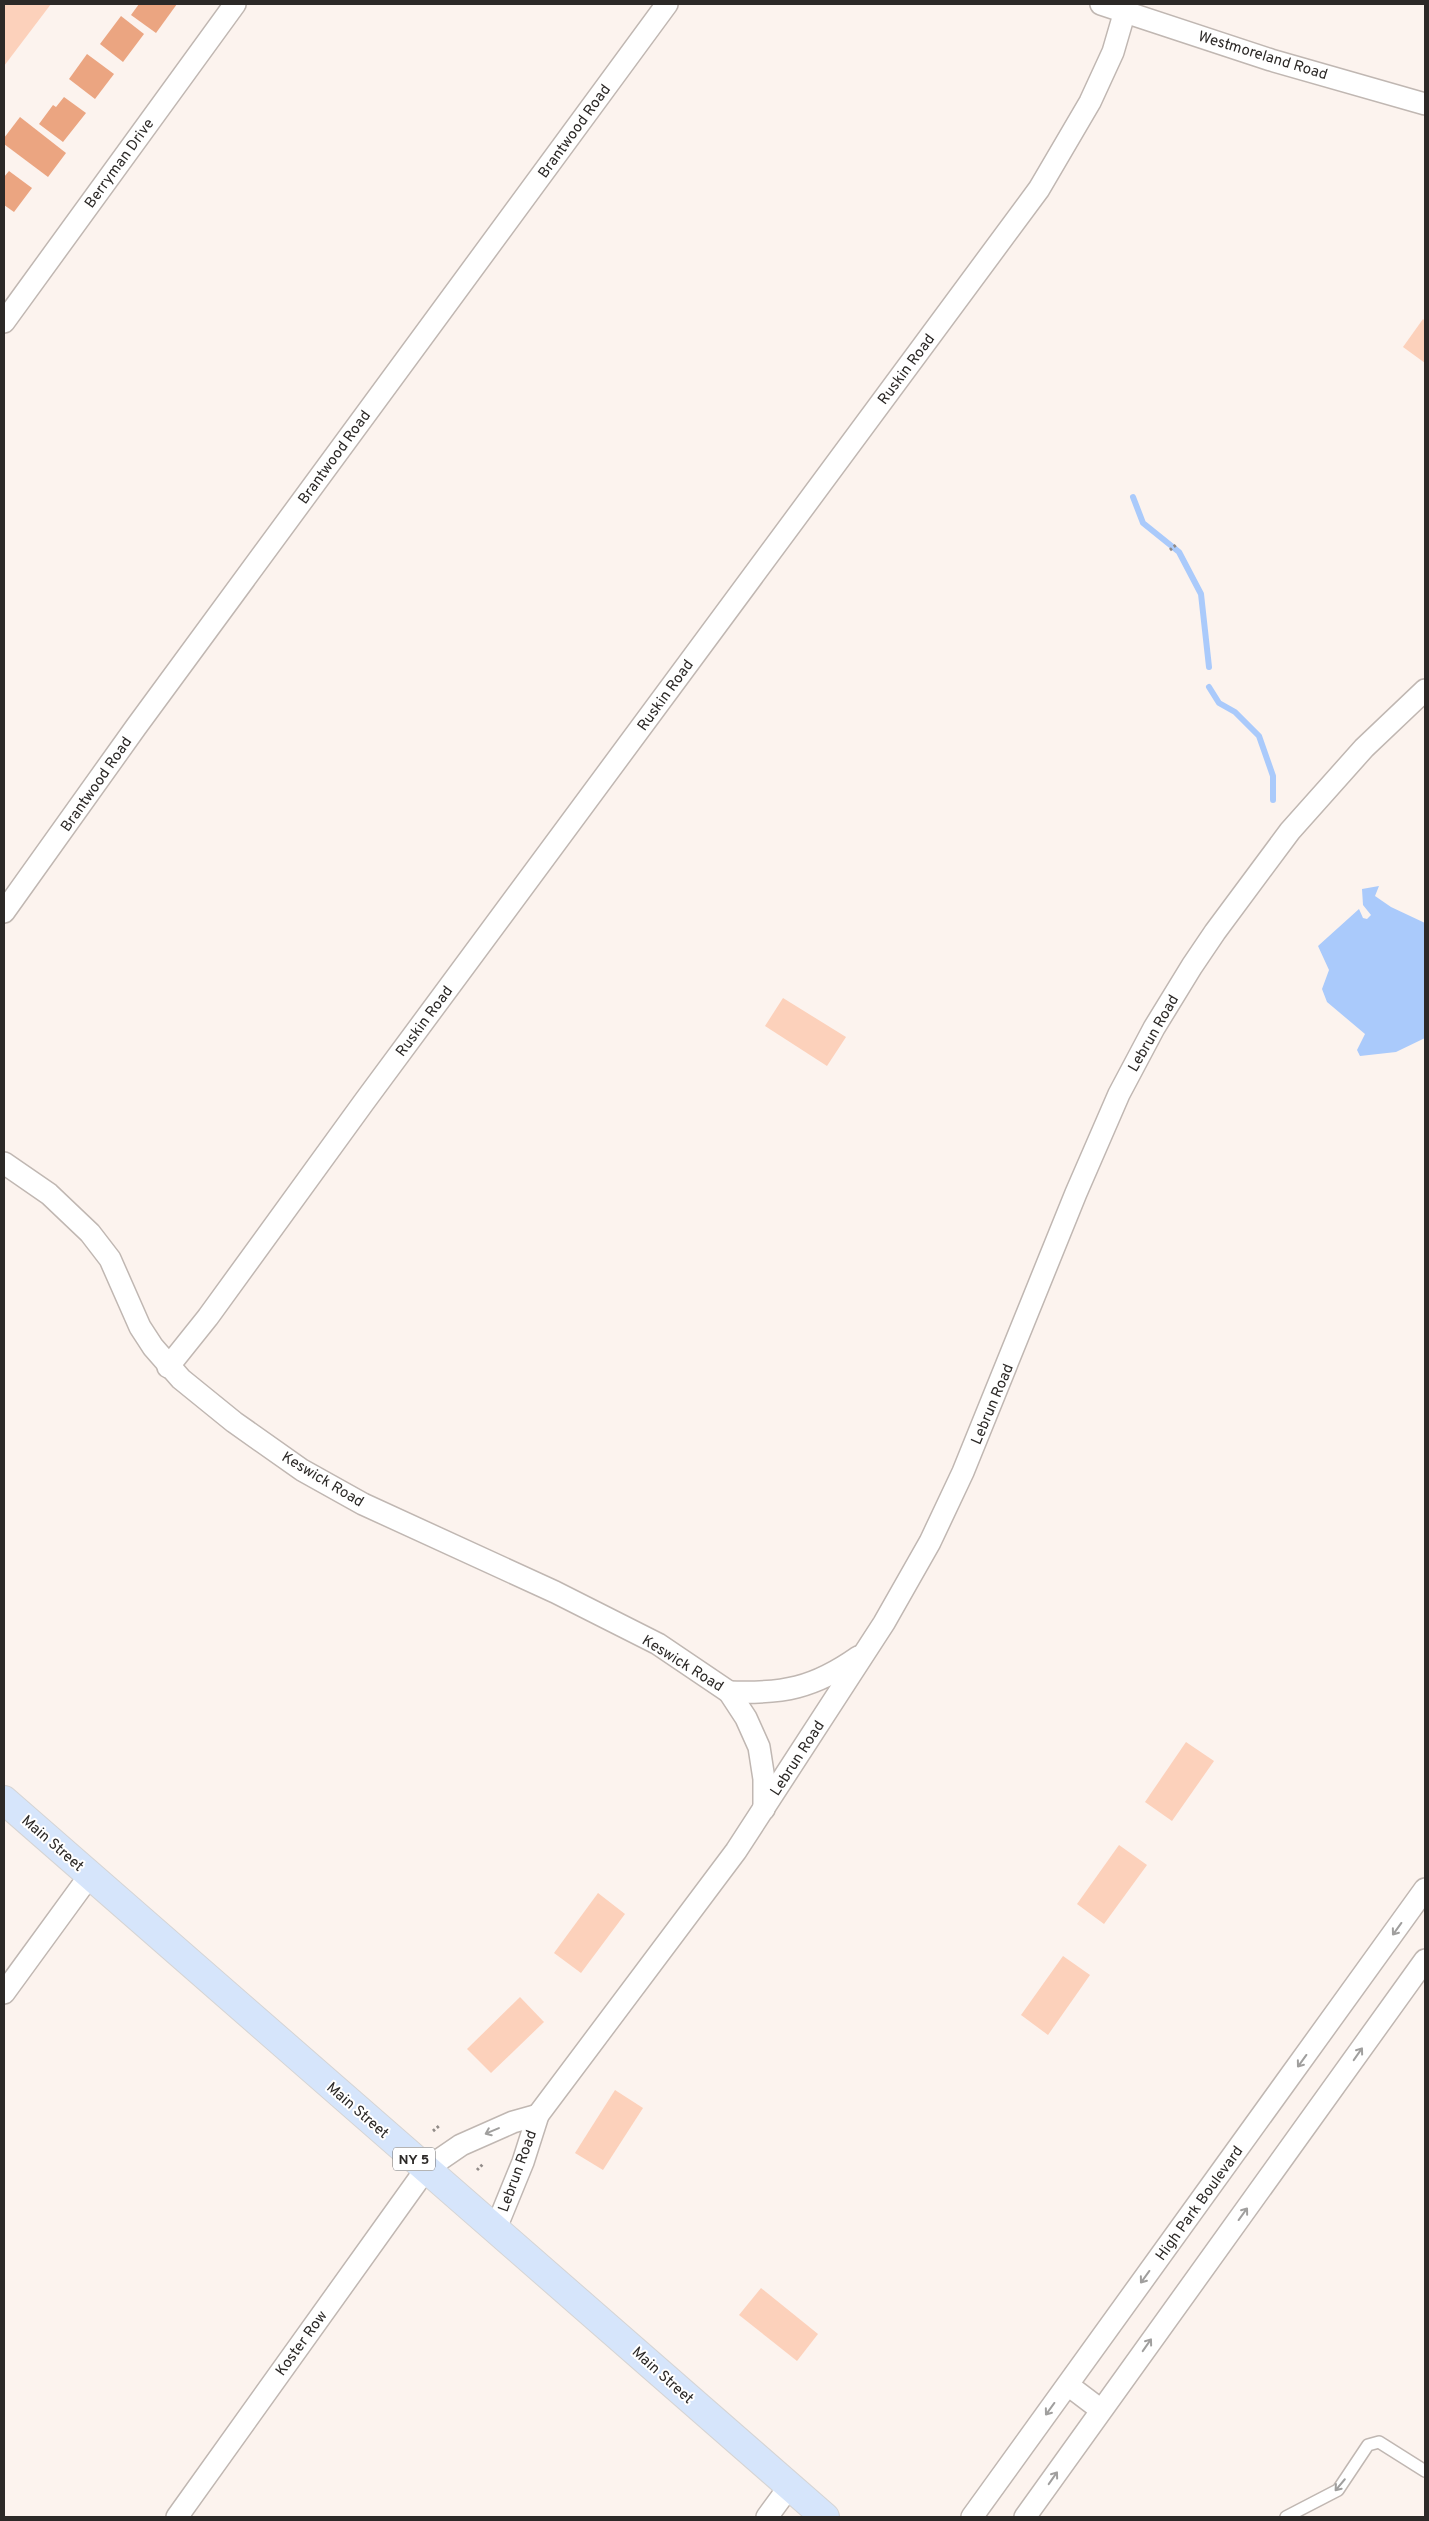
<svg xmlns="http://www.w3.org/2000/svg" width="1429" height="2521" font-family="Overpass,sans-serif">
	<rect width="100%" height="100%" fill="#fcf3ee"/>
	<g fill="#fcd1bb">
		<path d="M 4,4 L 51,4 L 4,66 Z"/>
		<path d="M 1423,319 L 1425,321 L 1425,363 L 1403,347 Z"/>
		<path d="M 783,998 L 846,1037 L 827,1066 L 765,1026 Z"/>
		<path d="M 1186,1742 L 1214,1761 L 1172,1821 L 1145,1802 Z"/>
		<path d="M 1119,1845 L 1147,1865 L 1104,1924 L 1077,1904 Z"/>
		<path d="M 598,1893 L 625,1914 L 581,1973 L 554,1953 Z"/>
		<path d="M 1063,1956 L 1090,1975 L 1048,2035 L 1021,2015 Z"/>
		<path d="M 520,1997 L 544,2022 L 491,2073 L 467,2049 Z"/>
		<path d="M 615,2090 L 643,2108 L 603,2170 L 575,2153 Z"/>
		<path d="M 761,2288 L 818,2334 L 797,2361 L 739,2315 Z"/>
	</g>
	<path fill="#aacafb" d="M 1379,886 L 1375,896 L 1391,907 L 1425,923 L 1425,1038 L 1396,1052 L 1360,1056 L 1357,1050 L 1365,1034 L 1327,1002 L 1322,989 L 1329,970 L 1318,946 L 1359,909 L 1363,918 L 1367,919 L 1371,915 L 1363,905 L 1362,889 Z"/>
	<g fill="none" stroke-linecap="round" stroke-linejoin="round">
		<g stroke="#aacafb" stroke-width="6">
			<path d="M 1133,497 L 1143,523 L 1179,552 L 1201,594 L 1209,667"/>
			<path d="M 1209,687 L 1219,703 L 1235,712 L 1259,736 L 1273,776 L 1273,800"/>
		</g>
	</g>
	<g fill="#eba581">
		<path d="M 139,4 L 177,4 L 156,33 L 131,15 Z"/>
		<path d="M 121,16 L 144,34 L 123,62 L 100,44 Z"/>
		<path d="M 87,54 L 114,74 L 95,99 L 69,79 Z"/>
		<path d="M 64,97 L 86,113 L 63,142 L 39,124 L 53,105 L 56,107 Z"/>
		<path d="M 20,117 L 66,153 L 48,177 L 4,144 L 4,138 Z"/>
		<path d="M 9,171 L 32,188 L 14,212 L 4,205 L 4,177 Z"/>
	</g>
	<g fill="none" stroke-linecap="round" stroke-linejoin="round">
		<g stroke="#c0b7b2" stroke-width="14">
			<path id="service" d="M 1286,2517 L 1338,2490 L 1368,2445 L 1379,2442 L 1425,2471"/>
		</g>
		<g stroke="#c0b7b2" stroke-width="24">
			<g id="minor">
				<path d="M 1101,4 L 1271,60 L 1425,104"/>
				<path d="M 4,322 L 235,4"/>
				<path d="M 4,912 L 136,727 L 667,4"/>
				<path d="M 4,1163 L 49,1194 L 90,1233 L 110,1259 L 140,1327 L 153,1347 L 181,1379 L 234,1422 L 302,1470 L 363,1504 L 555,1592 L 658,1644 L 729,1692 L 746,1718 L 759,1747 L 764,1779 L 764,1809"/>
				<path d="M 168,1367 L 208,1317 L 364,1102 L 1039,189 L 1090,102 L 1113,52 L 1127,4"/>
				<path d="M 729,1692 C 783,1694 814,1688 858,1657"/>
				<path d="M 4,1993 L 90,1875"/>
				<path d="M 496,2228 L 523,2162 L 538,2115 L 736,1851 L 884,1623 L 930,1542 L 963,1472 L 1076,1193 L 1119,1094 L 1154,1028 L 1192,966 L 1215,932 L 1290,831 L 1364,748 L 1425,690"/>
				<path d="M 1068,2385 L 1101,2410"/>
				<path d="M 177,2517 L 426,2169 L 461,2145 L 513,2122 L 538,2115"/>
				<path d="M 767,2517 L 789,2487"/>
				<path d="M 972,2517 L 1425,1889"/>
				<path d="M 1025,2517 L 1425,1960"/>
			</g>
		</g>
		<g stroke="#d5d4d4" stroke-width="30">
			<path id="primary" d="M 4,1800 L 825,2517"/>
		</g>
		<g stroke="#918b88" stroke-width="3" stroke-dasharray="2.5 2.5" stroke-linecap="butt">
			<path d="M 1170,550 L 1177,544"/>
			<path d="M 433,2131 L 439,2126"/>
			<path d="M 477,2170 L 484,2163"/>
		</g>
		<use href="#service" stroke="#fff" stroke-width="11"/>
		<use href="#minor" stroke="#fff" stroke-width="21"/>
		<use href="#primary" stroke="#d6e5fb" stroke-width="28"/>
	</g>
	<defs><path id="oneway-shaft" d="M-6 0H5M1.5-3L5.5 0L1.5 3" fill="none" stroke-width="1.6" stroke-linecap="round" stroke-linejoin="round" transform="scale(1.25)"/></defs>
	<g stroke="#a09f9e">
		<use href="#oneway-shaft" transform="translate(1397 1929) rotate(126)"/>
		<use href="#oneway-shaft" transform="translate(1358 2054) rotate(-55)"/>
		<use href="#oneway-shaft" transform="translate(1302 2061) rotate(126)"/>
		<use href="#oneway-shaft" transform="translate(492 2131) rotate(157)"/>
		<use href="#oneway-shaft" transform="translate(1243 2214) rotate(-54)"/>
		<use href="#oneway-shaft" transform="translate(1145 2277) rotate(126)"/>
		<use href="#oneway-shaft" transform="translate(1147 2345) rotate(-55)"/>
		<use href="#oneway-shaft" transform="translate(1050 2409) rotate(126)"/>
		<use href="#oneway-shaft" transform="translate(1053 2478) rotate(-55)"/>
		<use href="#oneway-shaft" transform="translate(1340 2485) rotate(130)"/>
	</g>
	<g text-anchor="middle" stroke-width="4" stroke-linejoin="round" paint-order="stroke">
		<rect fill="#fff" stroke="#6b6968" stroke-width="1" x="393" y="2147.5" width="42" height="23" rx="4"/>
		<g font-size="14" font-weight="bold" fill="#2c2927">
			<text x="414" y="2164">NY 5</text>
		</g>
		<g font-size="15" fill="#2c2927" stroke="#fff">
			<text transform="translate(1263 55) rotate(17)" y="5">Westmoreland Road</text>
			<text transform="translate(574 131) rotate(-54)" y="5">Brantwood Road</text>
			<text transform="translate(119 163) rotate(-54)" y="5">Berryman Drive</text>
			<text transform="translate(906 369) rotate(-53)" y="5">Ruskin Road</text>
			<text transform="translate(334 457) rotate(-54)" y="5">Brantwood Road</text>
			<text transform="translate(665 695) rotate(-54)" y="5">Ruskin Road</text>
			<text transform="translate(96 784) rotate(-55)" y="5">Brantwood Road</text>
			<text transform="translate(424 1021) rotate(-53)" y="5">Ruskin Road</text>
			<text transform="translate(1153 1033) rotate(-60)" y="5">Lebrun Road</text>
			<text transform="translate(992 1404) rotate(-67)" y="5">Lebrun Road</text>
			<text transform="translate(323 1479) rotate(31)" y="5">Keswick Road</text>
			<text transform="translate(683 1663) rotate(32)" y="5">Keswick Road</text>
			<text transform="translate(797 1758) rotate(-57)" y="5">Lebrun Road</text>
			<text transform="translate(53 1843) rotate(41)" y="5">Main Street</text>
			<text transform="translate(358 2110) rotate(41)" y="5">Main Street</text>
			<text transform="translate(517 2171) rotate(-70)" y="5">Lebrun Road</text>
			<text transform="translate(1199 2203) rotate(-54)" y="5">High Park Boulevard</text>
			<text transform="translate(301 2343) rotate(-54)" y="5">Koster Row</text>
			<text transform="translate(663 2375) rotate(42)" y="5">Main Street</text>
		</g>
	</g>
	<rect width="1429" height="2521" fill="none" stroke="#2c2927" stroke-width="10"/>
</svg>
